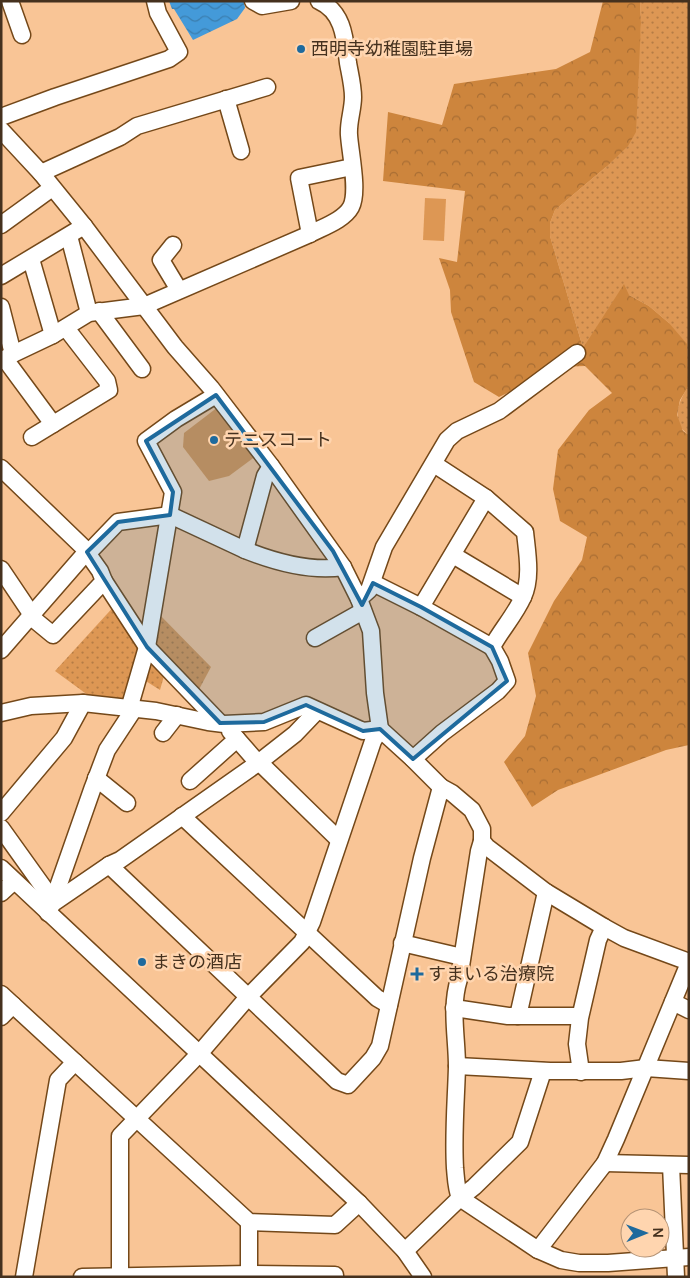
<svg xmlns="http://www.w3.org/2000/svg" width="690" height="1278" font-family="Manrope,'Noto Sans JP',sans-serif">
	<defs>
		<pattern id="grass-dots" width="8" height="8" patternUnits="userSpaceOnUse" patternTransform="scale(1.25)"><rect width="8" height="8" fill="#dd9754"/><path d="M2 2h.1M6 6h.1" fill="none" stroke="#b57c45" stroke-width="1.8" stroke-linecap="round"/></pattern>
		<pattern id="forest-crowns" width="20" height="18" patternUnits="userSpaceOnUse" patternTransform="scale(1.25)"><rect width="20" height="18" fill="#cd853d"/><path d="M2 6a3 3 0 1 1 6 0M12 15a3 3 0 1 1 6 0" fill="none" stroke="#a86d33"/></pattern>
		<pattern id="water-waves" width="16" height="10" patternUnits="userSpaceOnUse" patternTransform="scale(1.25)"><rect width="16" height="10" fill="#449ad9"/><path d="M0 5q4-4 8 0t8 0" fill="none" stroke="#3b7eaf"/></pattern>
	</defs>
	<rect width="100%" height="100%" fill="#f9c596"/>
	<g fill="url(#grass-dots)">
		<path d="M 640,1 L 689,1 L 689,435 C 670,423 678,402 688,387 L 669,323 L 649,306 L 629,295 L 583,348 L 550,236 L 550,223 L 555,210 L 606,167 L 639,47 L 641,23 Z"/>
		<path d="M 117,603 L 143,646 L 131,699 L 96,701 L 55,671 Z"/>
		<path d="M 156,611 L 211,667 L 196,695 L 152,649 Z"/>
		<path d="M 148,650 L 166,669 L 160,690 L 141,678 Z"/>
	</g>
	<path fill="url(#forest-crowns)" d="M 603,1 L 640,1 L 641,23 L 636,132 L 628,146 L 606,167 L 555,210 L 550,223 L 550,236 L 583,348 L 624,284 L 629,295 L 649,306 L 669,323 L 687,344 L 688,387 L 680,400 L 677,415 L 683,431 L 689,435 L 689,745 L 666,750 L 558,790 L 532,807 L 504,762 L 525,736 L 536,696 L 528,653 L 554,601 L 582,560 L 587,537 L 560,521 L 553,489 L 558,450 L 589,410 L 612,393 L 585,366 L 561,367 L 499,397 L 474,382 L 451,312 L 450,290 L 439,258 L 457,262 L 465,191 L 383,181 L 388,112 L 442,125 L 454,84 L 556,69 L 590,52 Z"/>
	<g fill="#dd9754">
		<path d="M 425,198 L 446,199 L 444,241 L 423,240 Z"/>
		<path d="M 218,407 L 256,456 L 229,476 L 209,481 L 183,447 L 184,433 Z"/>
	</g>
	<path fill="url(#water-waves)" d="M 169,1 L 244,1 L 245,8 L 237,19 L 193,40 L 174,9 L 172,9 Z"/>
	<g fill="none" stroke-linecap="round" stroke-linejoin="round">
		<g stroke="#744819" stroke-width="19">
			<g id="minor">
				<path d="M 10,1 L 22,35"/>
				<path d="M 253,1 L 262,6 L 291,1"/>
				<path d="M 226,99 L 241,151"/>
				<path d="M 1,117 L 55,97 L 169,59 L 179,52 L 158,13 L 155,1"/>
				<path d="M 1,130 L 41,173 L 84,226 L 175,347 L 211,388 L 271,466 L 343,567 L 359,599 L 371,631 L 375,693 L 380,729 L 373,741 L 312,922 L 302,942 L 248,997 L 199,1054 L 120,1136 L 120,1277"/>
				<path d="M 41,173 L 120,137 L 137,126 L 267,87"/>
				<path d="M 1,225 L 52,188"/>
				<path d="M 310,234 L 299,178 L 352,167"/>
				<path d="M 69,236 L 89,313"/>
				<path d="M 173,245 L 161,260 L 179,290"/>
				<path d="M 31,259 L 53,335"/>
				<path d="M 1,276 L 84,226"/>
				<path d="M 1,307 L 13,354"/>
				<path d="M 99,311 L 142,369"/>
				<path d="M 5,359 L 53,424"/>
				<path d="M 1,361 L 13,354 L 53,335 L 89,313 L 144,306 L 310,234 C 323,227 344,220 351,207 C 359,192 350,152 349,135 C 348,122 353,110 353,97 C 353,86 350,74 348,63 C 345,40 344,12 319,1"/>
				<path d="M 32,437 L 109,390 L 107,381 L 66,328"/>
				<path d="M 1,468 L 83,547 L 100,571 L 104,581 L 53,635 L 36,621 L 1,569"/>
				<path d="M 245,550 C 275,562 311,572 343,567"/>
				<path d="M 453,555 L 523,597"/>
				<path d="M 104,581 L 147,647 L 220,723"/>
				<path d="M 373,583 L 421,607 L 492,647"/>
				<path d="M 359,599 L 369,590 L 384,547 L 447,440 L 457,431 L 499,411 L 577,353"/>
				<path d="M 421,607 L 486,498"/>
				<path d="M 315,638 L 363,611"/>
				<path d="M 1,650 L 82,557 L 93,548 L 118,522 L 170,515 L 245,550 L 265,476 L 271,466"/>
				<path d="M 129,709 L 147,647 L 173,492 L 146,441 L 176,419 L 216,395"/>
				<path d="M 317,711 L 295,734 L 258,763 L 120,860 L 109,865 L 337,1081 L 348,1085 L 373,1058 L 380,1046 L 422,858 L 441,787"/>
				<path d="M 1,713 L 31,706 L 83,703 L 156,711 L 208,722 L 224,724 L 264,722 L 306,705 L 363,731 L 380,729"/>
				<path d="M 380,729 L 413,759 L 441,787 L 452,793 L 472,810 L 482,829 L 482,841 L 487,847 L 546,892 L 604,927 L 624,938 L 689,962"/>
				<path d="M 230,731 L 258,763"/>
				<path d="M 163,733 L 177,715"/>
				<path d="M 413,759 L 442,733 L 498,691 L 507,681 L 500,661 L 492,647 C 501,630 515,615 523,597 C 532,578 527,552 525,532 L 486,498 L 434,464"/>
				<path d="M 259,762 L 339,840"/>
				<path d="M 96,778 L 127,803"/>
				<path d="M 190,781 L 237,739"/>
				<path d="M 1,813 L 64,738 L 83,703"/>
				<path d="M 182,816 L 377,998 L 389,1005"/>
				<path d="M 1,828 L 49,895 L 52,904 L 109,865"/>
				<path d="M 1,868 L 359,1203 L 405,1251 L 423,1277"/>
				<path d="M 1,893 L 14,881"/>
				<path d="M 48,913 L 52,904 L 93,787 L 107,750 L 134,709"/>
				<path d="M 402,943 L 462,957"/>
				<path d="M 1,994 L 249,1222 L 335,1225 L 359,1203"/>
				<path d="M 673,1002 L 689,1010"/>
				<path d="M 454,1008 L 508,1016 L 580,1016"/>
				<path d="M 518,1016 L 546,892"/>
				<path d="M 1,1017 L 13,1005"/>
				<path d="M 457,1066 L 550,1071 L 621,1071 L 646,1068 L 689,1071"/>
				<path d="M 543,1071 L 520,1142 L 474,1187 L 460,1198 L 538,1250 L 561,1260 L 579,1263 L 608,1263 L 689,1257"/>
				<path d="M 581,1072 L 577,1044 L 580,1018 L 598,940 L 604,927"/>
				<path d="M 605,1163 L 689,1165"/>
				<path d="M 671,1165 L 676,1277"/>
				<path d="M 249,1222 L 249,1274"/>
				<path d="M 538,1250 L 605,1163 L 616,1139 L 689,963"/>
				<path d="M 405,1251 L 460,1198 C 456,1188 456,1178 455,1168 C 453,1134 456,1101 457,1067 C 457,1037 450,1008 459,979 L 479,851 L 482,841"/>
				<path d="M 24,1277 L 58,1080 L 75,1062"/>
				<path d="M 82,1277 L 249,1274 L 335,1275 L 335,1277"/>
			</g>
		</g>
		<use href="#minor" stroke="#fff" stroke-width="16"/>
	</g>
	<path fill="#1e6a9d" fill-opacity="0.2" stroke="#1e6a9d" stroke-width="4" stroke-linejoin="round" d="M 216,395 L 333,551 L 362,605 L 373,583 L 421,607 L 492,647 L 507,681 L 413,759 L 380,729 L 363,731 L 306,705 L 264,722 L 220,723 L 147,647 L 87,552 L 118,522 L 170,515 L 173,492 L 146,441 Z"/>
	<g fill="#1e6a9d" stroke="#ffd5af" stroke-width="2">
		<circle cx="301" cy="49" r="5"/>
		<circle cx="214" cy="440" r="5"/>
		<circle cx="142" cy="962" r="5"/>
		<path d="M414.5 966.5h5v5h5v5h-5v5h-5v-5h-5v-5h5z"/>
	</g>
	<g text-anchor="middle" stroke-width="5" stroke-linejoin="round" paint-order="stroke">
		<g font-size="18" fill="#45311e" stroke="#ffd5af" text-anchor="start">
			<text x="311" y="55">西明寺幼稚園駐車場</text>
			<text x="224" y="446">テニスコート</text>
			<text x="152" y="968">まきの酒店</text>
			<text x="428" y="980">すまいる治療院</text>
		</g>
	</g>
	<rect width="690" height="1278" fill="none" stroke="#45311e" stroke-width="5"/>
	<g transform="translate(645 1233) rotate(89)"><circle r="24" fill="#ffd5af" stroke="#b59375"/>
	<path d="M0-4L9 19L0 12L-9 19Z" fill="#1e6a9d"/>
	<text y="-8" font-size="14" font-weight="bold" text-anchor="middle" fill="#45311e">N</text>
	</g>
</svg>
